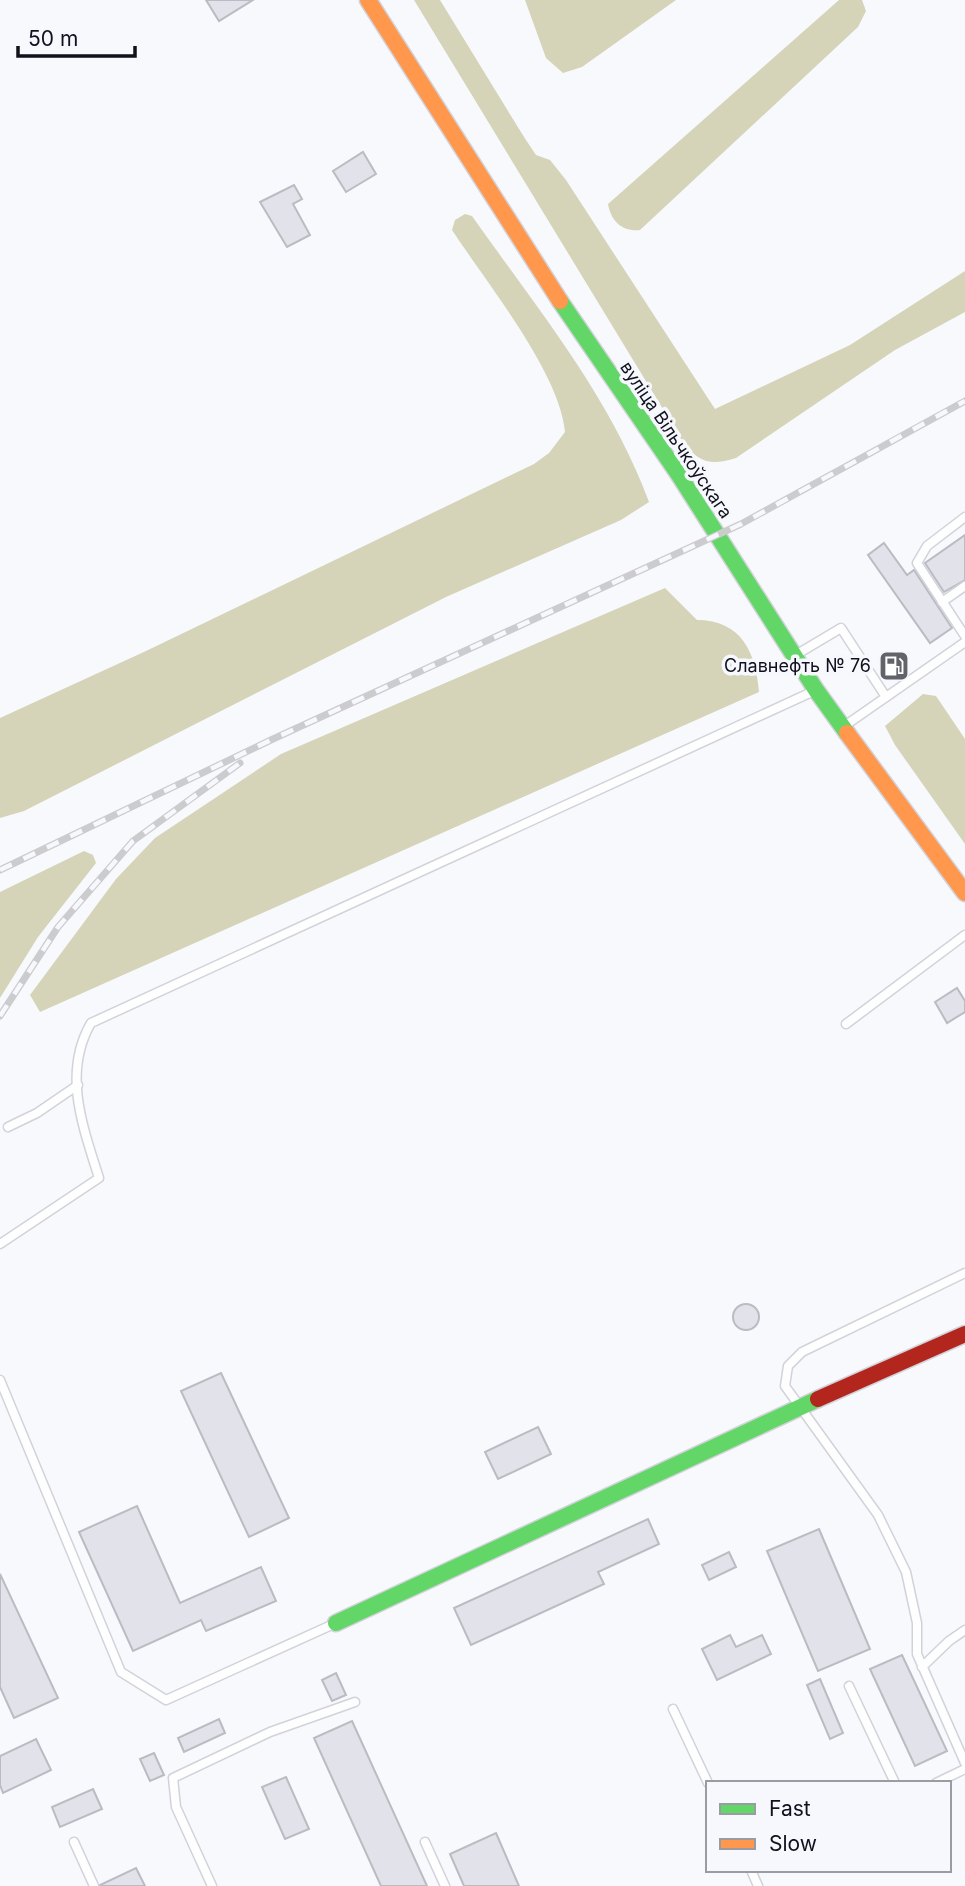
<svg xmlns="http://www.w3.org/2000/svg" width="965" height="1886" font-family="Inter,sans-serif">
	<rect width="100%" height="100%" fill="#f8f9fd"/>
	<g fill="#d5d4b9">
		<path d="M 414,0 L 440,0 L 524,137 L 536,155 L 550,160 L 566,180 L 715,409 L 850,345 L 965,271 L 965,312 L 895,350 L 736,458 C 713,465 703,464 686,447 Z"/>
		<path d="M 525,0 L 676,0 L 582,67 L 563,73 L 546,58 Z"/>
		<path d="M 839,0 L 862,0 L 866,11 L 858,27 L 640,230 C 623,232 611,222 608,204 Z"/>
		<path d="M 465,214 L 472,216 C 536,307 610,396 649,502 L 621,520 L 446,597 L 24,811 L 0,818 L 0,718 L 146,651 L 534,464 L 549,453 L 565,432 C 560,373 486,282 452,230 L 455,220 Z"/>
		<path d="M 665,588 L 697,620 C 741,620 756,652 759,692 L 40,1012 L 30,995 L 116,879 L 155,838 L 281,754 Z"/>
		<path d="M 923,694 L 936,696 L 965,739 L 965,844 L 895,745 L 885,726 Z"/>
		<path d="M 84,851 L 93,855 L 96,863 L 38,937 L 0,998 L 0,892 Z"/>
	</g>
	<g fill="#e1e2ea" stroke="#babbc3" stroke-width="2">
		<path d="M 206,0 L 253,0 L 219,21 Z"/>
		<path d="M 363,152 L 376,174 L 346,192 L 333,171 Z"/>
		<path d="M 294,185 L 302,199 L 293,204 L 310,235 L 287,247 L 260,202 Z"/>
		<path d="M 965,535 L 965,580 L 944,592 L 925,563 Z"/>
		<path d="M 884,543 L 907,575 L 914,570 L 952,628 L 930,643 L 868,555 Z"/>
		<path d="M 957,988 L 965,1001 L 965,1012 L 947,1023 L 935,1002 Z"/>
		<circle cx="746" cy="1317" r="13"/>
		<path d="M 221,1373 L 289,1518 L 249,1537 L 181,1391 Z"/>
		<path d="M 538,1427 L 551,1454 L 498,1479 L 485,1452 Z"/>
		<path d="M 137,1506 L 180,1603 L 261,1567 L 276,1601 L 206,1631 L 201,1620 L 133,1651 L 79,1532 Z"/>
		<path d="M 648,1519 L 659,1544 L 598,1572 L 604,1584 L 471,1645 L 454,1608 Z"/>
		<path d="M 819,1529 L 870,1649 L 818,1671 L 767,1551 Z"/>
		<path d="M 729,1552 L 736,1567 L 709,1580 L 702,1565 Z"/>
		<path d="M 0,1574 L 58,1698 L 14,1718 L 0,1687 Z"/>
		<path d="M 730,1635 L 736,1647 L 762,1635 L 771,1654 L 717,1680 L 702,1649 Z"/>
		<path d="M 902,1655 L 947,1751 L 915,1766 L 870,1669 Z"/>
		<path d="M 336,1673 L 346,1695 L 332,1701 L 322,1680 Z"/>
		<path d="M 820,1679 L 843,1733 L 830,1739 L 807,1685 Z"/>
		<path d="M 219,1719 L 225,1733 L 184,1752 L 178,1738 Z"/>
		<path d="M 352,1721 L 427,1886 L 381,1886 L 314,1738 Z"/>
		<path d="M 36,1739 L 51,1770 L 3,1793 L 0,1785 L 0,1756 Z"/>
		<path d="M 154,1753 L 164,1775 L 150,1781 L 140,1759 Z"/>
		<path d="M 286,1777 L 309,1829 L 285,1839 L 262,1787 Z"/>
		<path d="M 93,1789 L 102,1809 L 60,1827 L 52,1807 Z"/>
		<path d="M 496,1833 L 519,1886 L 464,1886 L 450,1854 Z"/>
		<path d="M 136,1868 L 145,1886 L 101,1886 L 100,1885 Z"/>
	</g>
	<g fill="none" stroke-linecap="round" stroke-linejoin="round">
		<g stroke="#d2d3da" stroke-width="11">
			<g id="lane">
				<path d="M 965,517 L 927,546 L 917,563 L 965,636"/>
				<path d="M 942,602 L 965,586"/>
				<path d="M 794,656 L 841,628 L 886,697"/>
				<path d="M 843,727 L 965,642"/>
				<path d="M 846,1024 L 965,935"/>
				<path d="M 8,1127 L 37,1113 L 78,1085"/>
				<path d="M 0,1244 L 99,1178 C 83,1127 62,1073 91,1023 L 814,691"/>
				<path d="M 965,1273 L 802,1352 L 788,1366 L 785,1386 L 878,1515 L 906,1572 L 917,1623 L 917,1654 L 965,1763"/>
				<path d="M 0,1380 L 121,1672 L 166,1700 L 336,1623"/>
				<path d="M 922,1667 L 949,1641 L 965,1630"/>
				<path d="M 849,1686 L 895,1783"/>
				<path d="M 673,1709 L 708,1783"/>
				<path d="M 936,1783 L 965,1769"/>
				<path d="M 74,1842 L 94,1886"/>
				<path d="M 425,1842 L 445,1886"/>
				<path d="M 751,1870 L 758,1886"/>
				<path d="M 212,1886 L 176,1807 L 173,1778 L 270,1732 L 355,1702"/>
			</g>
		</g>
		<g stroke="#d2d3da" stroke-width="19">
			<g id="fast">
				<path d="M 560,301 L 679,475 L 816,690 L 847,733"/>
				<path d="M 336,1623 L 818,1399"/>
			</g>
		</g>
		<g stroke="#d2d3da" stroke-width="19">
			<g id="slow">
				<path d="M 368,0 L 560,301"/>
				<path d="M 847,733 L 965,893"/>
			</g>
		</g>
		<g stroke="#d2d3da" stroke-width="19">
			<path id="jam" d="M 818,1399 L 965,1334"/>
		</g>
		<use href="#lane" stroke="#fefeff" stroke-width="8"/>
		<use href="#fast" stroke="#63d668" stroke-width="16"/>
		<use href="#slow" stroke="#ff974d" stroke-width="16"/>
		<use href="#jam" stroke="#b3261e" stroke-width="16"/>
		<g stroke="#ccccce" stroke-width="7">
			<g id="rail">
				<path d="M 0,870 L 273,739 L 741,524 L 965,401"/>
				<path d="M 0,1016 L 58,927 L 133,841 L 240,763"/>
			</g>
		</g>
		<use href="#rail" stroke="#f7f8fe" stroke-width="4.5" stroke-dasharray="13" stroke-linecap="butt"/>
	</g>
	<defs>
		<g id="fuel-square" transform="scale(1.575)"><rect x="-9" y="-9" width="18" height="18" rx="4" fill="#61626a" stroke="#f7f8fe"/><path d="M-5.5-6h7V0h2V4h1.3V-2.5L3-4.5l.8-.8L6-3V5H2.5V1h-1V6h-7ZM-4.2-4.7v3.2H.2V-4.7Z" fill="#fff"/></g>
	</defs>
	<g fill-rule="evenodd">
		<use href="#fuel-square" x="894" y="666"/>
	</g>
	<g text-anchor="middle" stroke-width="7" stroke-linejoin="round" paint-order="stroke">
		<g font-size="18" fill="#10111b" stroke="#f7f8fe">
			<text transform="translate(676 440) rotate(56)" y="6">вуліца Вільчкоўскага</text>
		</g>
		<g font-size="18" fill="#10111b" stroke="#f7f8fe" text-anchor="end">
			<text x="871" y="672">Славнефть № 76</text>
		</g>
	</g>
	<rect x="706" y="1781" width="245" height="91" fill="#f7f8fe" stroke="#9b9ca3" stroke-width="2"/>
	<rect x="720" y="1804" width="35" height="10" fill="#63d668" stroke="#9b9ca3" stroke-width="2"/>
	<text x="769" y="1816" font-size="21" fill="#10111b">Fast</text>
	<rect x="720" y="1839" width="35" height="10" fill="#ff974d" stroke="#9b9ca3" stroke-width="2"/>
	<text x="769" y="1851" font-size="21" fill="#10111b">Slow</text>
	<path d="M18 46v10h117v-10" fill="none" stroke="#10111b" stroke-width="3.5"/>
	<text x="28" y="46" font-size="21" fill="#10111b" stroke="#f7f8fe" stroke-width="5" paint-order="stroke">50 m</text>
</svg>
